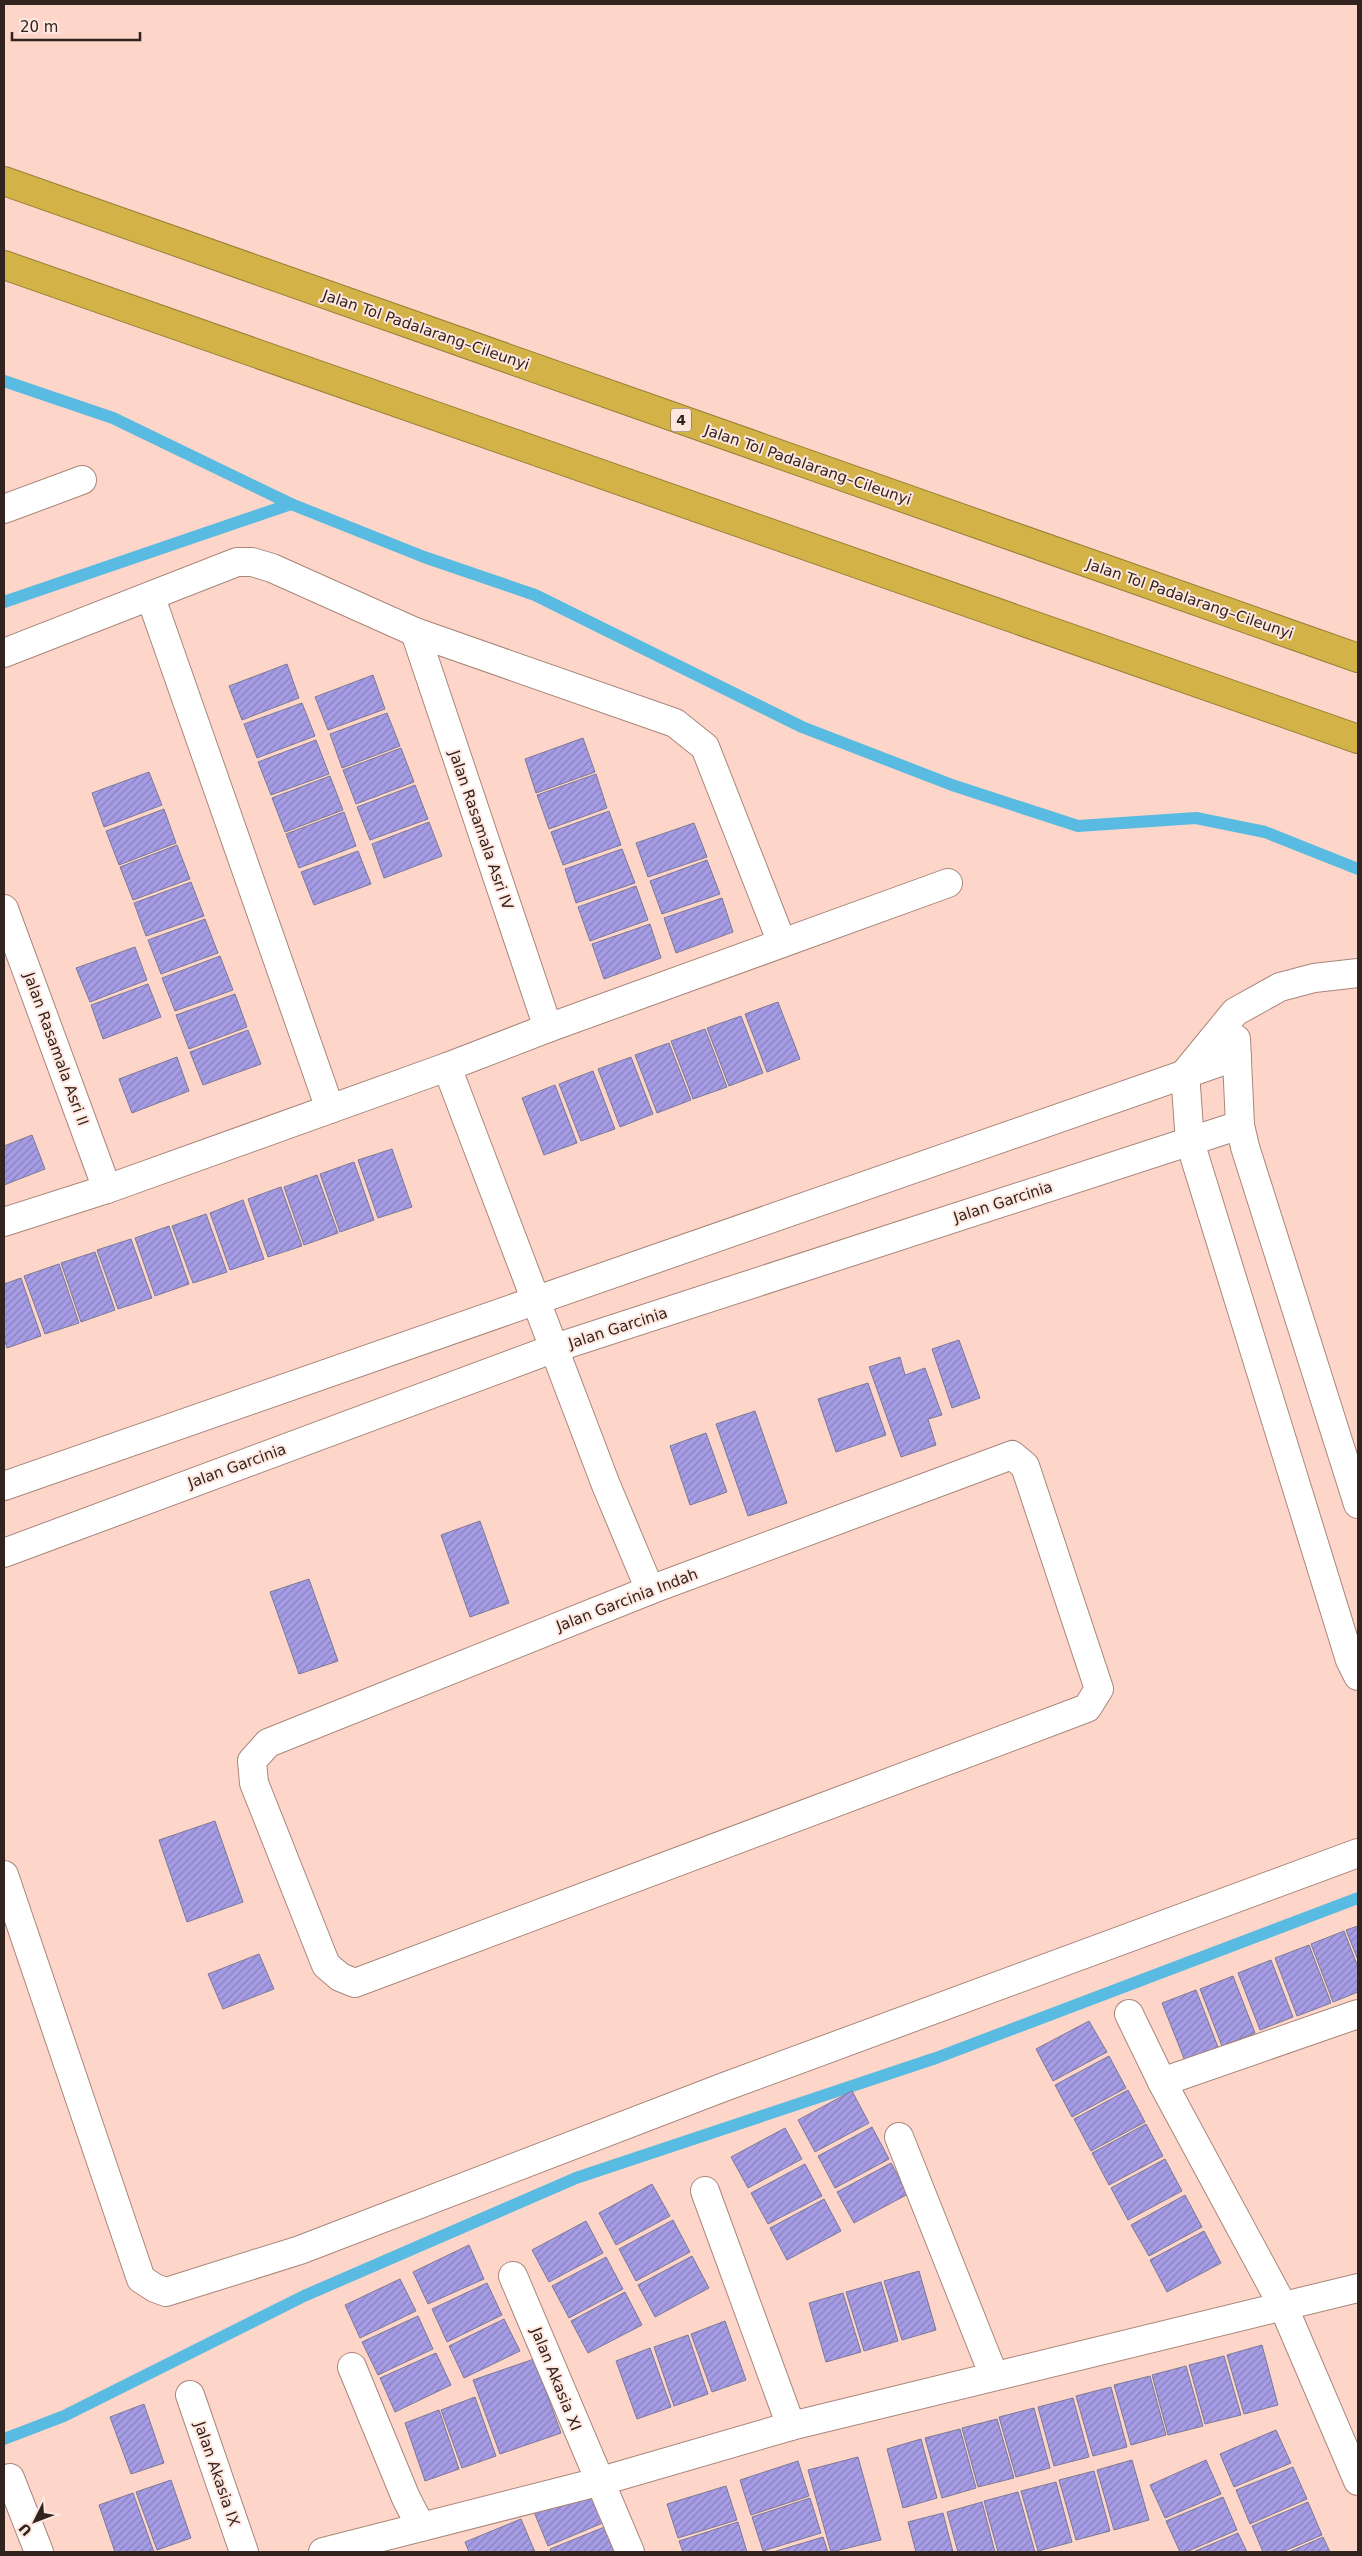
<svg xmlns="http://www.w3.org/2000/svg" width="1362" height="2556" font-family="'DejaVu Sans',sans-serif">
	<defs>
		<pattern id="building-hatch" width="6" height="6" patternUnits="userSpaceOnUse" patternTransform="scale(1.25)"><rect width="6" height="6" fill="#a69ce6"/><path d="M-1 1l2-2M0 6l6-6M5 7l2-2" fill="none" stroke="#887fba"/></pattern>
	</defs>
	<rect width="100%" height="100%" fill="#fdd6c9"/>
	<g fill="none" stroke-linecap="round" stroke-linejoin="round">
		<g stroke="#59bbe1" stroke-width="12">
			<path d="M 4,381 L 113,418 L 291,504 L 424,557 L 535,595 L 802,727 L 952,785 L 1078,826 L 1196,818 L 1265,832 L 1358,869"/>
			<path d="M 4,602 L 291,504"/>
			<path d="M 4,2439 L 64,2416 L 304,2296 L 576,2178 L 936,2058 L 1358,1898"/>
		</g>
	</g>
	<g fill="url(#building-hatch)" stroke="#7c7997">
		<path d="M 287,664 L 299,698 L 242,720 L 229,686 Z"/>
		<path d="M 373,675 L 385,709 L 328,730 L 315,697 Z"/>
		<path d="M 302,703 L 315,736 L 257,758 L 244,724 Z"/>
		<path d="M 387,713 L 400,746 L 342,768 L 330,734 Z"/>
		<path d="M 583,738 L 595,772 L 536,793 L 525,759 Z"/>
		<path d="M 316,740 L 329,774 L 271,795 L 258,762 Z"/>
		<path d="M 401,748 L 414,782 L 356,804 L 343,770 Z"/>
		<path d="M 149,772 L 162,805 L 104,827 L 92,793 Z"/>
		<path d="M 596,774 L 607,808 L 549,829 L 537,795 Z"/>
		<path d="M 330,776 L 343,810 L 285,832 L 272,798 Z"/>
		<path d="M 415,785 L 428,819 L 370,840 L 357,807 Z"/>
		<path d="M 164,809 L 176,843 L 119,865 L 106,831 Z"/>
		<path d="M 609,811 L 621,845 L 563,865 L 551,832 Z"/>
		<path d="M 344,812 L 356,846 L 299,868 L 286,834 Z"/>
		<path d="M 429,822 L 442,856 L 384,878 L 372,844 Z"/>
		<path d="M 694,823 L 707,857 L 648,877 L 636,843 Z"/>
		<path d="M 177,845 L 190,879 L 133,900 L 120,867 Z"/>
		<path d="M 622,849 L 635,883 L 576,903 L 565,869 Z"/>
		<path d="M 358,851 L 371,884 L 314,905 L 301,872 Z"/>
		<path d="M 707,860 L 720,894 L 662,914 L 650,881 Z"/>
		<path d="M 191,882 L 204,916 L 146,936 L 134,903 Z"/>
		<path d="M 636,886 L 648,920 L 590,941 L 578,907 Z"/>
		<path d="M 722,898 L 733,932 L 676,953 L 664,918 Z"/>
		<path d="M 205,919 L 218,953 L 161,974 L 148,940 Z"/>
		<path d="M 650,924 L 661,958 L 604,979 L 592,944 Z"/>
		<path d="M 135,947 L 147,980 L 90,1002 L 76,968 Z"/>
		<path d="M 220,956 L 233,990 L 175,1011 L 162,978 Z"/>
		<path d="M 148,984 L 161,1017 L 103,1039 L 91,1005 Z"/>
		<path d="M 235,994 L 247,1027 L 189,1049 L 176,1015 Z"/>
		<path d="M 778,1002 L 800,1059 L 767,1072 L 745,1014 Z"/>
		<path d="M 741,1016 L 763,1073 L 729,1086 L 707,1028 Z"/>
		<path d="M 705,1029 L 727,1087 L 693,1099 L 671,1041 Z"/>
		<path d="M 248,1030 L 261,1064 L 203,1085 L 190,1052 Z"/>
		<path d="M 669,1043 L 691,1100 L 657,1113 L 635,1055 Z"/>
		<path d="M 177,1057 L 189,1091 L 132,1113 L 119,1079 Z"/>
		<path d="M 631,1057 L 653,1114 L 620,1127 L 598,1069 Z"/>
		<path d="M 593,1071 L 615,1129 L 581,1141 L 559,1084 Z"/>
		<path d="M 555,1085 L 577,1143 L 544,1155 L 522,1098 Z"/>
		<path d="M 32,1135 L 45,1169 L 4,1185 L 4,1146 Z"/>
		<path d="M 392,1149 L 412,1207 L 378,1218 L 358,1160 Z"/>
		<path d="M 354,1162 L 374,1220 L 340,1232 L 320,1174 Z"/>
		<path d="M 317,1175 L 338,1233 L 304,1245 L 284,1187 Z"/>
		<path d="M 281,1187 L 302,1246 L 268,1257 L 248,1199 Z"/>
		<path d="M 243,1200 L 264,1259 L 230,1270 L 210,1213 Z"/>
		<path d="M 206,1214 L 227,1272 L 193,1283 L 172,1226 Z"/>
		<path d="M 169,1226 L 189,1284 L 155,1296 L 135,1238 Z"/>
		<path d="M 131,1239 L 152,1298 L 118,1309 L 97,1250 Z"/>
		<path d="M 95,1252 L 115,1310 L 81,1322 L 61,1263 Z"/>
		<path d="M 59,1264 L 79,1323 L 45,1334 L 24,1276 Z"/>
		<path d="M 21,1278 L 41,1336 L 7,1348 L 4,1338 L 4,1284 Z"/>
		<path d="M 959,1340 L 980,1398 L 952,1408 L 932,1349 Z"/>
		<path d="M 900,1357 L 905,1375 L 925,1368 L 942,1415 L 928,1419 L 936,1445 L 901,1457 L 869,1367 Z"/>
		<path d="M 868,1383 L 886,1435 L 836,1452 L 818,1399 Z"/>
		<path d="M 755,1411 L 787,1503 L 748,1516 L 716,1424 Z"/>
		<path d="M 706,1433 L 727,1492 L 690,1505 L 670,1446 Z"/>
		<path d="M 480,1521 L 509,1603 L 470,1617 L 441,1535 Z"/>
		<path d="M 309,1579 L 338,1661 L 299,1674 L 270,1592 Z"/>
		<path d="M 215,1821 L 243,1902 L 187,1922 L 159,1840 Z"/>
		<path d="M 1358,1926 L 1358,1960 L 1346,1930 Z"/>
		<path d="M 1344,1931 L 1358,1967 L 1358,1992 L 1333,2002 L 1311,1944 Z"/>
		<path d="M 1309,1945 L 1331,2003 L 1297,2016 L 1275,1958 Z"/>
		<path d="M 259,1954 L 274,1989 L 223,2009 L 208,1974 Z"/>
		<path d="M 1271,1960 L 1293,2017 L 1260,2030 L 1238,1973 Z"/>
		<path d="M 1233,1976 L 1255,2033 L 1222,2046 L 1200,1989 Z"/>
		<path d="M 1196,1990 L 1218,2047 L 1185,2061 L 1162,2003 Z"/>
		<path d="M 1089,2021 L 1107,2052 L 1053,2081 L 1036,2049 Z"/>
		<path d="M 1109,2056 L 1126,2088 L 1072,2117 L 1055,2085 Z"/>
		<path d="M 1128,2090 L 1145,2122 L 1091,2151 L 1074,2119 Z"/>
		<path d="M 852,2091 L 869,2123 L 815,2152 L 798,2120 Z"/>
		<path d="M 1146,2124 L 1163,2156 L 1109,2185 L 1092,2153 Z"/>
		<path d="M 872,2127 L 889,2159 L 835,2188 L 818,2156 Z"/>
		<path d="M 785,2128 L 802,2159 L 748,2188 L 731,2157 Z"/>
		<path d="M 1165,2159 L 1182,2191 L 1128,2220 L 1111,2188 Z"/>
		<path d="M 891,2163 L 908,2194 L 854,2223 L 837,2192 Z"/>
		<path d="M 805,2164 L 822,2196 L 768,2224 L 751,2193 Z"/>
		<path d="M 652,2184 L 670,2216 L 616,2245 L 599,2213 Z"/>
		<path d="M 1185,2195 L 1202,2227 L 1149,2256 L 1131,2225 Z"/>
		<path d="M 824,2199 L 841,2231 L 787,2260 L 770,2228 Z"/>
		<path d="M 673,2220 L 690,2252 L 636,2281 L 619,2249 Z"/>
		<path d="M 586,2221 L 603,2253 L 549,2282 L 532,2250 Z"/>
		<path d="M 1204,2231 L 1221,2263 L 1167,2292 L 1150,2260 Z"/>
		<path d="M 469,2245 L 484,2279 L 428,2304 L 413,2272 Z"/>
		<path d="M 692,2256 L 709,2288 L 655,2317 L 638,2285 Z"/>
		<path d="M 606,2257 L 623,2289 L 569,2318 L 552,2286 Z"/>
		<path d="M 919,2271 L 936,2330 L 902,2340 L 884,2281 Z"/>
		<path d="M 400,2279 L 416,2311 L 360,2338 L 345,2305 Z"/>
		<path d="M 881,2282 L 898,2341 L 864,2351 L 846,2292 Z"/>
		<path d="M 487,2283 L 502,2315 L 447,2342 L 432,2309 Z"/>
		<path d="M 625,2292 L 642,2325 L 588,2353 L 571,2321 Z"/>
		<path d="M 843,2293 L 861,2352 L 826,2362 L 809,2303 Z"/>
		<path d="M 418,2316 L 433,2349 L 378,2375 L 362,2342 Z"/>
		<path d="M 504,2319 L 520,2351 L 464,2378 L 449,2346 Z"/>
		<path d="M 725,2321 L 746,2380 L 712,2392 L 691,2334 Z"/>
		<path d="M 688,2335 L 708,2394 L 674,2406 L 654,2347 Z"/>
		<path d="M 1262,2345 L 1278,2405 L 1244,2414 L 1227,2355 Z"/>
		<path d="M 650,2348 L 671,2407 L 637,2419 L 616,2361 Z"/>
		<path d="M 436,2353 L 451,2385 L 395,2412 L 380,2378 Z"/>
		<path d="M 1224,2356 L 1241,2415 L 1205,2424 L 1189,2365 Z"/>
		<path d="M 534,2359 L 561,2433 L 500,2454 L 473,2380 Z"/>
		<path d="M 1186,2366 L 1203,2426 L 1168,2435 L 1152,2375 Z"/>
		<path d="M 1150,2376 L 1166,2435 L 1131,2445 L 1114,2385 Z"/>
		<path d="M 1111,2387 L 1127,2447 L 1093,2456 L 1076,2396 Z"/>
		<path d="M 475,2397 L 496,2456 L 462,2468 L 441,2410 Z"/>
		<path d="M 1073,2398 L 1089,2457 L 1054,2466 L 1038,2407 Z"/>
		<path d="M 144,2404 L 164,2463 L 131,2474 L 110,2417 Z"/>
		<path d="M 1034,2408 L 1050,2468 L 1016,2477 L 999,2417 Z"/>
		<path d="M 439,2410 L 459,2469 L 425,2481 L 405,2423 Z"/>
		<path d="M 997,2419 L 1014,2478 L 978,2487 L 962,2428 Z"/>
		<path d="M 960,2429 L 976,2488 L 942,2498 L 925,2438 Z"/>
		<path d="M 1276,2430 L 1291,2463 L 1234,2487 L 1220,2454 Z"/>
		<path d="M 921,2439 L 937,2498 L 903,2508 L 887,2449 Z"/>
		<path d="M 858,2457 L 881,2540 L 831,2552 L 808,2470 Z"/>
		<path d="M 1132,2460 L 1149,2520 L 1114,2530 L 1097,2470 Z"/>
		<path d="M 1206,2460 L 1221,2494 L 1165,2518 L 1150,2485 Z"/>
		<path d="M 798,2461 L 809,2496 L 751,2515 L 740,2480 Z"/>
		<path d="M 1293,2467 L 1307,2499 L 1250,2524 L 1236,2490 Z"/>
		<path d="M 1094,2471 L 1110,2531 L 1076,2540 L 1059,2480 Z"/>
		<path d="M 171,2480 L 191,2538 L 157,2550 L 136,2492 Z"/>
		<path d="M 1056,2482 L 1072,2542 L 1038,2551 L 1021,2491 Z"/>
		<path d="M 726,2486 L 737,2520 L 678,2538 L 667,2504 Z"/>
		<path d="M 592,2489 L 605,2522 L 548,2546 L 534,2512 Z"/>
		<path d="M 1018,2492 L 1035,2552 L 998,2552 L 984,2501 Z"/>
		<path d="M 133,2493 L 154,2552 L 115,2552 L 99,2505 Z"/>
		<path d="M 1223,2497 L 1237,2530 L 1186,2552 L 1180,2552 L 1166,2521 Z"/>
		<path d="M 810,2498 L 821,2533 L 763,2551 L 752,2517 Z"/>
		<path d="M 982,2502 L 995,2552 L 958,2552 L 947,2512 Z"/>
		<path d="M 1308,2502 L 1322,2535 L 1282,2552 L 1263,2552 L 1252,2526 Z"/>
		<path d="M 943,2513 L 953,2552 L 916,2552 L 908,2522 Z"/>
		<path d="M 521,2519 L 535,2552 L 469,2552 L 465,2542 Z"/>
		<path d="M 738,2522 L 747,2552 L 683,2552 L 679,2541 Z"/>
		<path d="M 607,2526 L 618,2552 L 551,2552 L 550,2549 Z"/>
		<path d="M 1238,2533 L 1247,2552 L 1193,2552 Z"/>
		<path d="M 823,2537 L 828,2552 L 773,2552 Z"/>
		<path d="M 1323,2537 L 1330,2552 L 1289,2552 Z"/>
	</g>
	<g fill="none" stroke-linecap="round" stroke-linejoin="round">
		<g stroke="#a9867a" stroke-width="30">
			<g id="minor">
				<path d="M 4,509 L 82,480"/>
				<path d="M 151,598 L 330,1109"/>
				<path d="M 415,632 L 548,1028"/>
				<path d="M 4,653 L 237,562 L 252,562 L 272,568 L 415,632 L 675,723 L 705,747 L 782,943"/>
				<path d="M 4,909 L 107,1189"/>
				<path d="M 1358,973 L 1314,978 L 1280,987 L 1235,1012 L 1185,1073 L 1190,1142 L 1350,1660 L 1358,1676"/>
				<path d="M 1236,1039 L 1240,1125 L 1245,1147 L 1358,1504"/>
				<path d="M 447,1067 L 548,1028 L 948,883"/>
				<path d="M 4,1222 L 107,1189 L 447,1067 L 606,1485 L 650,1590"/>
				<path d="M 1012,1455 L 1025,1466 L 1099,1689 L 1087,1708 L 355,1983 L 340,1977 L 326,1965 L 254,1783 L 252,1761 L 268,1743 L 650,1590 Z"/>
				<path d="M 4,1486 L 1237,1056"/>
				<path d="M 4,1553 L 555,1348 L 1240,1125"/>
				<path d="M 4,1875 L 141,2279 L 155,2288 L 166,2292 L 300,2250 L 724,2087 L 1358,1853"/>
				<path d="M 1129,2014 L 1162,2082 L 1284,2308 L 1358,2481"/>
				<path d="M 1162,2082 L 1358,2014"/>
				<path d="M 899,2137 L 994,2376"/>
				<path d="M 705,2191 L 791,2426"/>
				<path d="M 513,2276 L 630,2552"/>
				<path d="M 352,2367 L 406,2498 L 421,2527"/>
				<path d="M 190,2395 L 244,2552"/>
				<path d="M 10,2478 L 39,2552"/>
				<path d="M 323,2552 L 598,2482 L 791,2426 L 1358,2288"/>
			</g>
		</g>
		<g stroke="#9a8039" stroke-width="30">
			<g id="highway">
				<path d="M 4,181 L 1358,658"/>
				<path d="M 4,265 L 1358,739"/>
			</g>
		</g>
		<use href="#minor" stroke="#fff" stroke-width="28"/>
		<use href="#highway" stroke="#d3b248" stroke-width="28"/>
	</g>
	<g text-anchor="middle" stroke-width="4" stroke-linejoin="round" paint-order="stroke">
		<rect fill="#ffe7df" stroke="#6f5e58" stroke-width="1" x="671" y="408.5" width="20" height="23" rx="4"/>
		<g font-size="14" font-weight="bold" fill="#31231e">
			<text x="681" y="425">4</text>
		</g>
		<g font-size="15" fill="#31231e" stroke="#ffe7df">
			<text transform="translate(426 330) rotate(19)" y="5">Jalan Tol Padalarang–Cileunyi</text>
			<text transform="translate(808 465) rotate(19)" y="5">Jalan Tol Padalarang–Cileunyi</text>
			<text transform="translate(1190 599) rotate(19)" y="5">Jalan Tol Padalarang–Cileunyi</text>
			<text transform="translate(481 830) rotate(71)" y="5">Jalan Rasamala Asri IV</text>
			<text transform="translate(56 1049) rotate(70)" y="5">Jalan Rasamala Asri II</text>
			<text transform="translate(1003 1202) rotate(-18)" y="5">Jalan Garcinia</text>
			<text transform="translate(618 1328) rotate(-18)" y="5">Jalan Garcinia</text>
			<text transform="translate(237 1466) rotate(-20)" y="5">Jalan Garcinia</text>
			<text transform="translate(627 1600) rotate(-21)" y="5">Jalan Garcinia Indah</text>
			<text transform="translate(556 2379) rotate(68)" y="5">Jalan Akasia XI</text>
			<text transform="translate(217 2474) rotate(71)" y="5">Jalan Akasia IX</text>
		</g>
	</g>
	<rect width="1362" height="2556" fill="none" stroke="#31231e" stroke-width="10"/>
	<g transform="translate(35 2521) rotate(228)" stroke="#ffe7df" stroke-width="4" paint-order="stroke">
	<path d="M0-4L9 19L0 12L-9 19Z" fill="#31231e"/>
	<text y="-8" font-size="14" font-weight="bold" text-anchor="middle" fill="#31231e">U</text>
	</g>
	<path d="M12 32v8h128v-8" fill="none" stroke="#31231e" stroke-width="2.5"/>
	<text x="20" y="32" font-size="15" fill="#31231e" stroke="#ffe7df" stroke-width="4" paint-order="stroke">20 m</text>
</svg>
